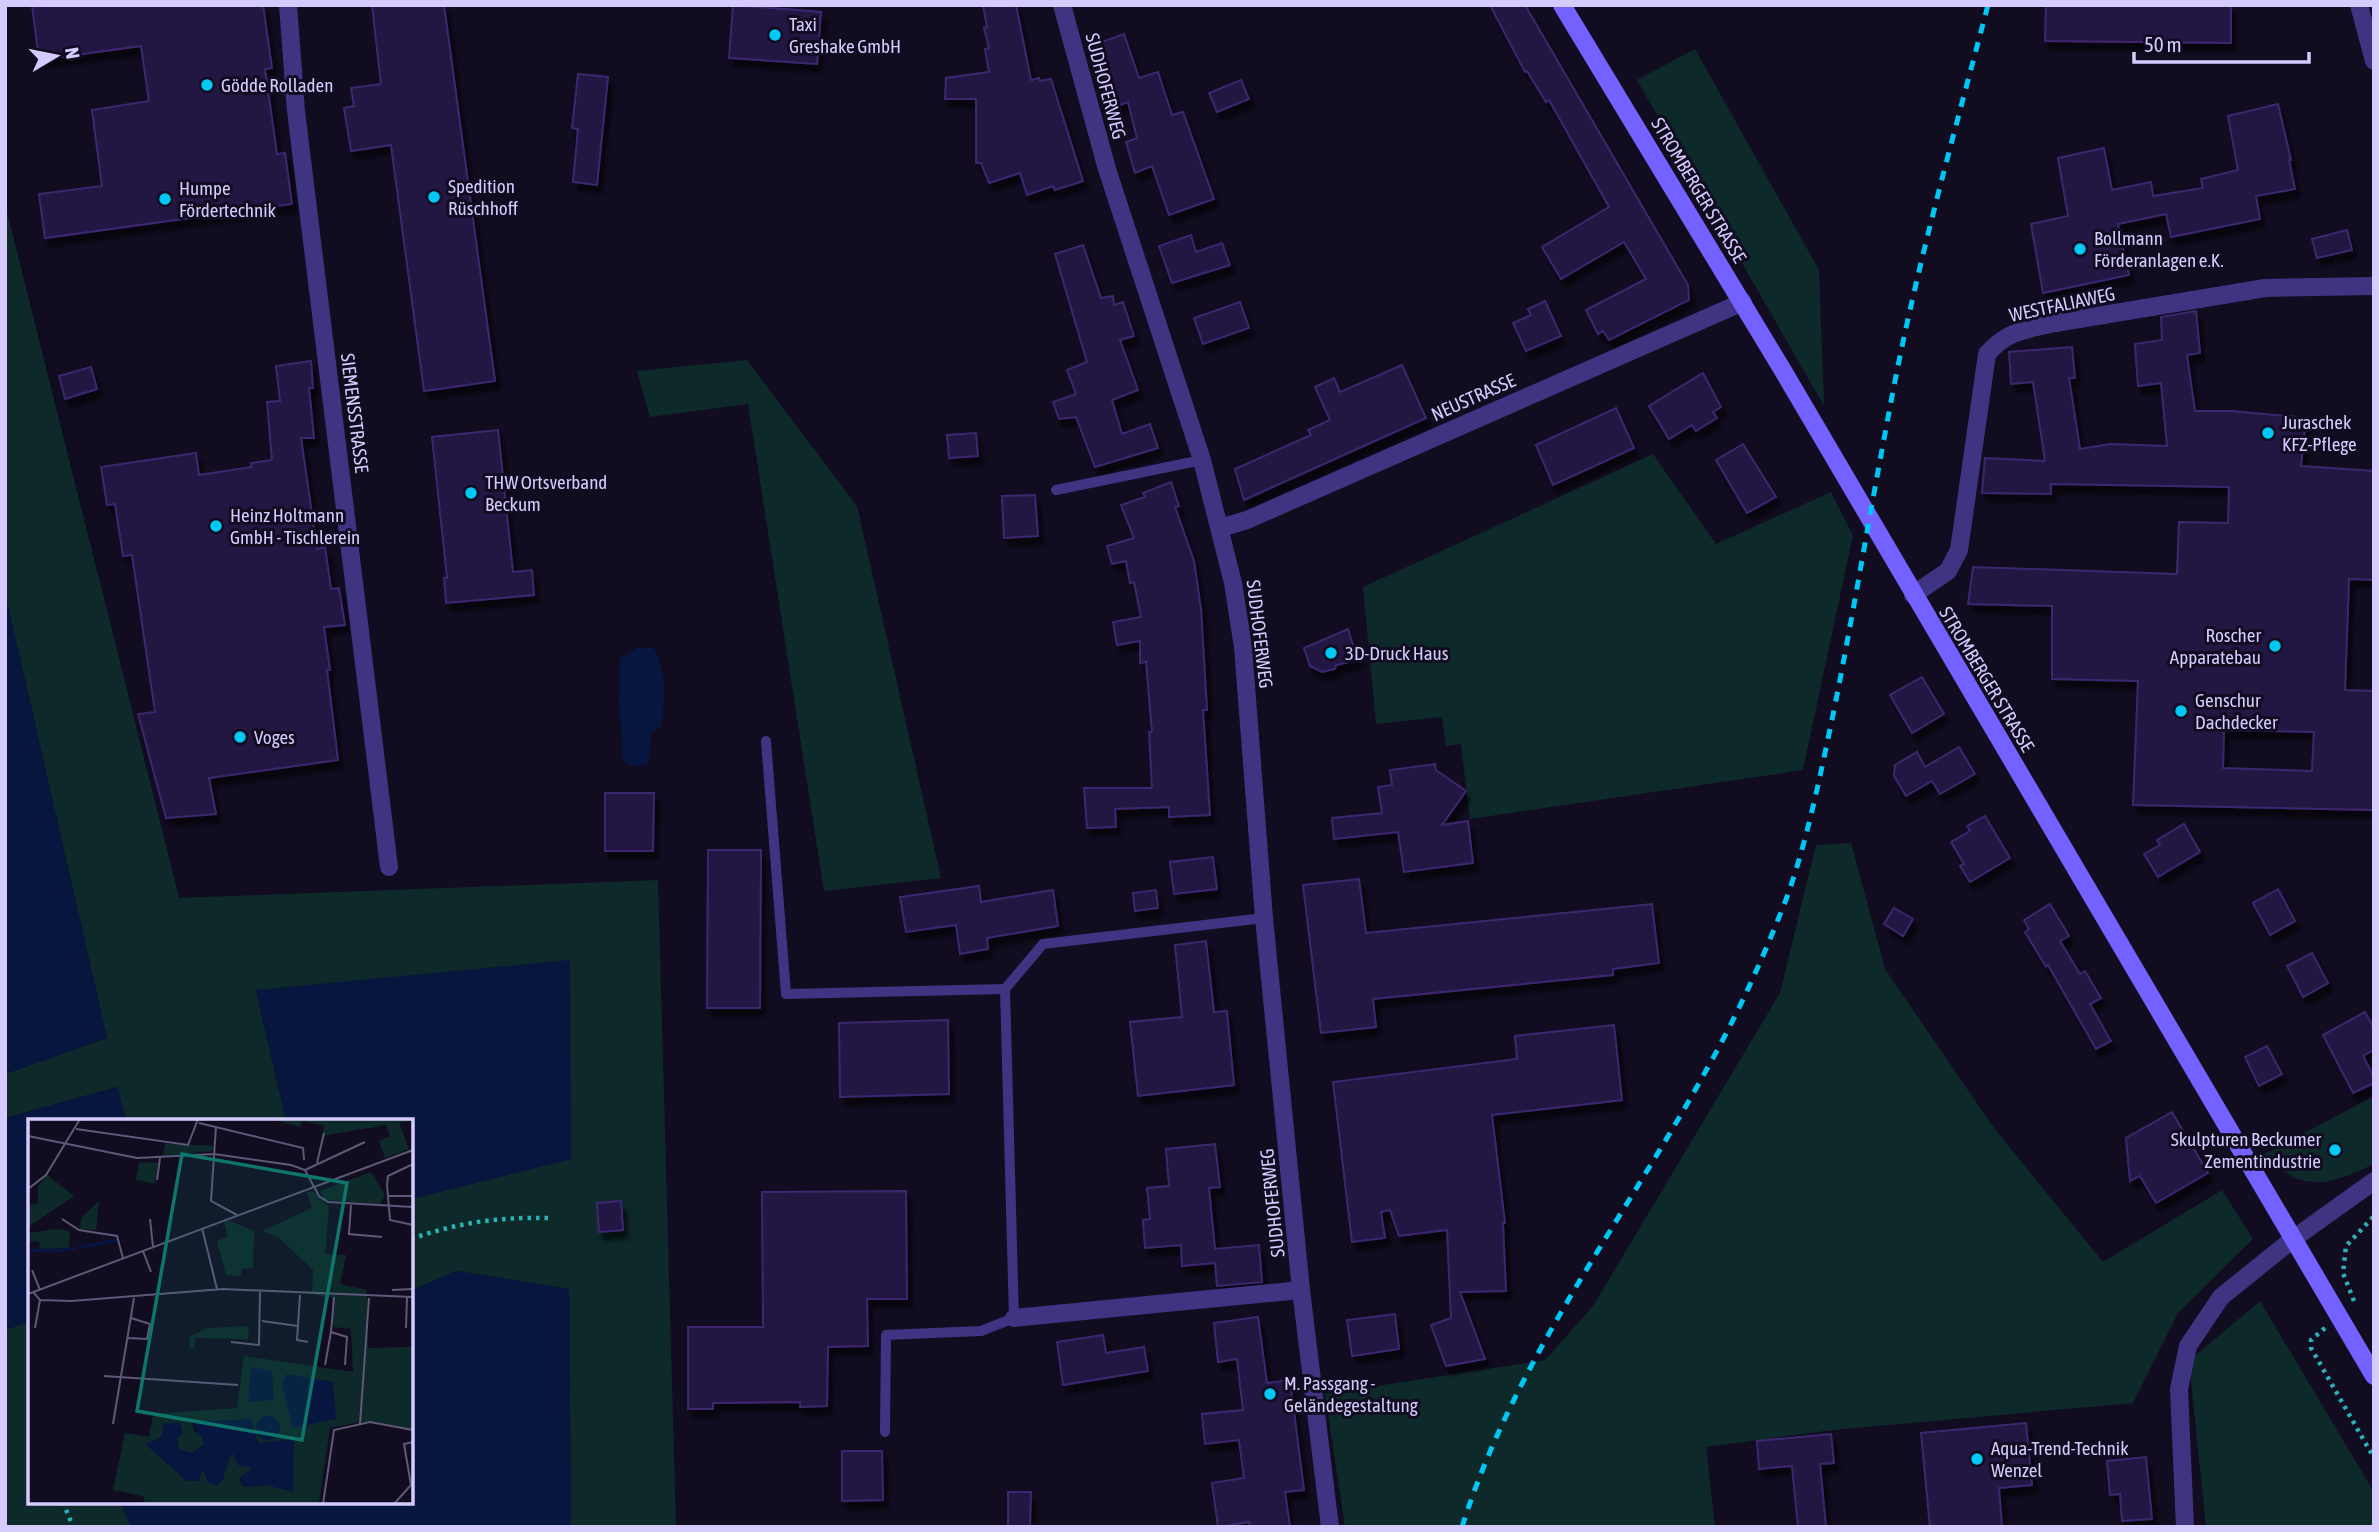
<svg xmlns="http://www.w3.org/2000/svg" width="2379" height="1532" font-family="'Asap Condensed',sans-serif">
	<defs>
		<filter id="shadow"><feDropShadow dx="4.5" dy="8" stdDeviation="2" flood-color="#0009"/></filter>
	</defs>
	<rect width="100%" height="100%" fill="#110c20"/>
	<g fill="#0e292a">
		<path d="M 1695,49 L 1819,270 L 1824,406 L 1637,80 Z"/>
		<path d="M 5,204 L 179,898 L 658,880 L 676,1527 L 571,1527 L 569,1289 L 456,1271 L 411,1291 L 411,1199 L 571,1159 L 256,990 L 286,1121 L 126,1121 L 117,1087 L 5,1118 L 5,1074 L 107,1038 L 5,593 Z"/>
		<path d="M 747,360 L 857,506 L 941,878 L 824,891 L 748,404 L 650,417 L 637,371 Z"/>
		<path d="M 1653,454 L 1716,544 L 1831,492 L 1853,535 L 1803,770 L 1470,819 L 1461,744 L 1446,746 L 1442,717 L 1376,724 L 1363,587 Z"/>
		<path d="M 1851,843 L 1885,969 L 1994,1128 L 2103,1262 L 2222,1190 L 2253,1239 L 2178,1313 L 2133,1403 L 1833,1430 L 1706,1447 L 1715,1527 L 1345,1527 L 1325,1394 L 1545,1360 L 1593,1306 L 1780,993 L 1816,845 Z"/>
		<path d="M 2374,1096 L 2374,1164 C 2330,1185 2301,1195 2265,1154 Z"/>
		<path d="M 2260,1301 L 2374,1492 L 2374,1527 L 2206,1527 L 2189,1361 Z"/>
		<path d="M 30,1321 L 30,1502 L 121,1502 L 131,1527 L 5,1527 L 5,1330 Z"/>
	</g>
	<g fill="#07163e">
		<path d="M 5,593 L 107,1038 L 5,1074 Z"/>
		<path d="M 637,648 L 653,648 C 668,669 664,701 662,726 L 652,732 L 648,764 L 633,767 L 623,762 L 619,698 L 620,658 Z"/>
		<path d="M 570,960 L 571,1159 L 411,1199 L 411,1121 L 286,1121 L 256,990 Z"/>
		<path d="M 118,1087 L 126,1121 L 30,1121 L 30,1321 L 5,1330 L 5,1118 Z"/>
		<path d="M 456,1271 L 569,1289 L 571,1527 L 131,1527 L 121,1502 L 411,1502 L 411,1291 Z"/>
	</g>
	<g fill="#231742" stroke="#3c286f" stroke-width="2" fill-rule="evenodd" filter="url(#shadow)">
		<path d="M 32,5 L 263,5 L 272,68 L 265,69 L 277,154 L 285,153 L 292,204 L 45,238 L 39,194 L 102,186 L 92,110 L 149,101 L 141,46 L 39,60 Z"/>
		<path d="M 372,5 L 444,5 L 495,381 L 424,391 L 391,145 L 351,151 L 344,108 L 354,106 L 351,88 L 381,84 Z"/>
		<path d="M 733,5 L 821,12 L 817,64 L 729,58 Z"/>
		<path d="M 983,5 L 1016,5 L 1031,80 L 1039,78 L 1040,81 L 1051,79 L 1083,181 L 1055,190 L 1053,186 L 1027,195 L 1020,173 L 989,183 L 981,163 L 976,163 L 976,99 L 945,99 L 946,78 L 989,72 L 985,49 L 989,48 L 984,28 L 987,27 Z"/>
		<path d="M 1490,5 L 1525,5 L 1681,273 L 1688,285 L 1689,300 L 1609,340 L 1603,331 L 1598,334 L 1586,310 L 1646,279 L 1624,242 L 1561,279 L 1542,247 L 1609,207 L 1549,100 L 1546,102 L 1527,71 L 1525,72 Z"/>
		<path d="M 2046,5 L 2231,5 L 2231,43 L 2045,41 Z"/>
		<path d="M 1124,34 L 1139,78 L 1158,72 L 1172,115 L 1183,112 L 1214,199 L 1169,215 L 1152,166 L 1135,173 L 1126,142 L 1137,138 L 1128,102 L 1115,107 L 1096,44 Z"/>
		<path d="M 578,74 L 608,77 L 597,185 L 573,182 L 578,129 L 572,128 Z"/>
		<path d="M 1241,80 L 1249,99 L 1217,112 L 1209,93 Z"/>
		<path d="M 2278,104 L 2291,160 L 2289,160 L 2295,189 L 2256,196 L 2260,219 L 2171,237 L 2166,214 L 2118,224 L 2129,275 L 2043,293 L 2031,224 L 2068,216 L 2058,158 L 2104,148 L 2112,190 L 2151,182 L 2153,196 L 2203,188 L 2201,179 L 2238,170 L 2228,116 Z"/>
		<path d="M 2347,230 L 2352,250 L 2317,258 L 2312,239 Z"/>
		<path d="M 1191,235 L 1196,252 L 1222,243 L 1230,265 L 1172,283 L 1159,246 Z"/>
		<path d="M 1083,245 L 1101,298 L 1113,296 L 1114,305 L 1123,302 L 1134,336 L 1120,340 L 1138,390 L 1112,400 L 1122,434 L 1150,424 L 1158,448 L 1095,467 L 1076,417 L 1059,419 L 1053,402 L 1076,394 L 1067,370 L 1087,362 L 1055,254 Z"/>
		<path d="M 1545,301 L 1561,336 L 1526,351 L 1513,323 L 1531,315 L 1528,309 Z"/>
		<path d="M 1240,302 L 1249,328 L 1203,344 L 1194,318 Z"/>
		<path d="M 2196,311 L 2200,353 L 2187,355 L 2195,411 L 2232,411 L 2306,418 L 2301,466 L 2374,471 L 2374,580 L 2349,579 L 2345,690 L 2374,691 L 2374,810 L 2133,805 L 2138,681 L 2052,679 L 2052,606 L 1968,604 L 1973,567 L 2177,574 L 2179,522 L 2228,523 L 2229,487 L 2051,484 L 2051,494 L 1982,493 L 1985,458 L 2045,461 L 2033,382 L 2011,384 L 2009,352 L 2072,347 L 2075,378 L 2069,378 L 2080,449 L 2110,444 L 2167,446 L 2161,383 L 2138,386 L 2135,344 L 2162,340 L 2161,317 ZM 2224,730 L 2314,732 L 2312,771 L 2223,768 Z"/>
		<path d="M 311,361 L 313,388 L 309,388 L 314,438 L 301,438 L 317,549 L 325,547 L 331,589 L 339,588 L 345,625 L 324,627 L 330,670 L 327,670 L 338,760 L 209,778 L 216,814 L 166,818 L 138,714 L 155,712 L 132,555 L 123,556 L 115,504 L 107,505 L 101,467 L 196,453 L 199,475 L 252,467 L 251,463 L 272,460 L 267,402 L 280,401 L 276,366 Z"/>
		<path d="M 1402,365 L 1426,418 L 1244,500 L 1235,469 L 1311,435 L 1308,430 L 1330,420 L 1315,387 L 1334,378 L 1340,392 Z"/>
		<path d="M 91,367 L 97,389 L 65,399 L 59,376 Z"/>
		<path d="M 1703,373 L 1721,407 L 1713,412 L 1717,418 L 1696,431 L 1692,425 L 1669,439 L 1649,406 Z"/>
		<path d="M 1616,408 L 1634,448 L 1553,485 L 1536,445 Z"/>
		<path d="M 498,430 L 513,572 L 532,570 L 534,595 L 446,603 L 444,578 L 447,578 L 432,437 Z"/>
		<path d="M 976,433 L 978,456 L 949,458 L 947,435 Z"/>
		<path d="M 1743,444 L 1776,497 L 1747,513 L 1716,460 Z"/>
		<path d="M 1171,482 L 1179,506 L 1175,507 L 1194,561 L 1201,609 L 1207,710 L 1203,710 L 1210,815 L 1169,817 L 1169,807 L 1115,809 L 1116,827 L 1087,828 L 1084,788 L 1152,788 L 1149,732 L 1152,732 L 1146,662 L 1140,663 L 1140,641 L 1117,645 L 1113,622 L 1141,617 L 1134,582 L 1130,583 L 1126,561 L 1112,564 L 1107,546 L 1134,538 L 1121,505 L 1145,497 L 1143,493 Z"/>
		<path d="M 1035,495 L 1038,536 L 1004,538 L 1002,496 Z"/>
		<path d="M 1348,629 L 1358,660 L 1336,665 L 1335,669 L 1322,672 L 1310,666 L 1304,648 Z"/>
		<path d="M 1922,677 L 1944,714 L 1912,733 L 1890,695 Z"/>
		<path d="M 1959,747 L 1975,774 L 1940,794 L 1932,781 L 1906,796 L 1894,776 L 1895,765 L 1917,752 L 1925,767 Z"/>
		<path d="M 1435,764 L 1436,770 L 1466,791 L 1442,825 L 1468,821 L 1473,863 L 1404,872 L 1398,832 L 1334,839 L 1332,818 L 1382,813 L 1378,787 L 1392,785 L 1390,770 Z"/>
		<path d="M 605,793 L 654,793 L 653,851 L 605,851 Z"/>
		<path d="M 1985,816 L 2010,858 L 1970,882 L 1960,866 L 1964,864 L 1951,842 L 1970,831 L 1967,826 Z"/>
		<path d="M 2184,824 L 2200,852 L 2158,877 L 2144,854 L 2160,845 L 2157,840 Z"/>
		<path d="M 708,850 L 761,850 L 760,1008 L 707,1008 Z"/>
		<path d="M 1213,857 L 1217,889 L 1174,894 L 1170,862 Z"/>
		<path d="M 1359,879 L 1366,933 L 1652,904 L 1659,963 L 1613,969 L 1613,975 L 1373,999 L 1376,1027 L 1321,1033 L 1303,885 Z"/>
		<path d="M 979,886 L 981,902 L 1053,890 L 1058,926 L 987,938 L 988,949 L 960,954 L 956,925 L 906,932 L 900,897 Z"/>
		<path d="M 2278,889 L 2295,921 L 2270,935 L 2253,903 Z"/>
		<path d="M 1156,890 L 1158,908 L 1135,911 L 1133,893 Z"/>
		<path d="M 2050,904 L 2069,936 L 2060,941 L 2080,974 L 2085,971 L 2101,998 L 2090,1004 L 2111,1041 L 2096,1049 L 2048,965 L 2046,967 L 2025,932 L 2029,929 L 2024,920 Z"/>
		<path d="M 1894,908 L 1913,919 L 1903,936 L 1884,924 Z"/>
		<path d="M 1206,941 L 1214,1012 L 1227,1011 L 1234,1085 L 1138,1096 L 1130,1022 L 1182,1017 L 1175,945 Z"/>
		<path d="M 2312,953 L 2328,983 L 2303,997 L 2287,966 Z"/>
		<path d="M 2365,1012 L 2374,1028 L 2374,1050 L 2364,1055 L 2364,1058 L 2374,1077 L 2374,1083 L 2353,1093 L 2323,1035 Z"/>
		<path d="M 948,1020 L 949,1094 L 840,1097 L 839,1023 Z"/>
		<path d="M 1614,1025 L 1622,1100 L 1492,1115 L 1505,1223 L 1503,1223 L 1506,1291 L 1460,1292 L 1485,1359 L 1446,1366 L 1431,1325 L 1451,1318 L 1447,1230 L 1399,1236 L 1390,1210 L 1381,1212 L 1385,1238 L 1352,1242 L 1333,1082 L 1517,1059 L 1515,1036 Z"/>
		<path d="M 2267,1046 L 2282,1074 L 2259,1086 L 2245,1057 Z"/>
		<path d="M 2172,1112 L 2208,1173 L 2156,1203 L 2140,1176 L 2130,1181 L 2126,1138 Z"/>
		<path d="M 1215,1144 L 1220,1187 L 1209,1188 L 1215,1249 L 1259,1245 L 1262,1282 L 1217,1286 L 1215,1263 L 1182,1266 L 1181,1245 L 1145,1248 L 1143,1220 L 1150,1219 L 1147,1188 L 1169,1186 L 1166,1149 Z"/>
		<path d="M 906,1191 L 907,1299 L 867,1299 L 868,1346 L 828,1347 L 827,1406 L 800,1407 L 800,1402 L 713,1403 L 713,1409 L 688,1409 L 688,1327 L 763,1327 L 762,1192 Z"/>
		<path d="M 621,1201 L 623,1230 L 599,1232 L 597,1203 Z"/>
		<path d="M 1395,1314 L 1399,1349 L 1352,1356 L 1347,1320 Z"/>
		<path d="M 1258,1317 L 1267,1383 L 1290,1380 L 1304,1490 L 1285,1492 L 1290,1527 L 1250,1527 L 1249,1522 L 1218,1527 L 1212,1483 L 1244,1478 L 1239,1440 L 1205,1444 L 1202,1414 L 1243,1410 L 1237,1359 L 1218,1362 L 1214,1323 Z"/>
		<path d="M 1103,1335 L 1106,1353 L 1144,1347 L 1148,1371 L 1063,1385 L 1057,1342 Z"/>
		<path d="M 2026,1423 L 2032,1485 L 1999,1488 L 2002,1527 L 1930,1527 L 1921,1433 Z"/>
		<path d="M 1831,1434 L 1834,1463 L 1820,1464 L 1826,1527 L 1798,1527 L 1792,1466 L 1759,1469 L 1757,1441 Z"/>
		<path d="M 842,1451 L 882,1451 L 883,1500 L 842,1501 Z"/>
		<path d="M 2146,1457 L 2152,1519 L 2122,1521 L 2120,1494 L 2110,1495 L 2107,1461 Z"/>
		<path d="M 1008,1492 L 1031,1492 L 1030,1527 L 1008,1527 Z"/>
	</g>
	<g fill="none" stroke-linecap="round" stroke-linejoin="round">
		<g stroke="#28b2b5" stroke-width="4.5" stroke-dasharray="3.5 5" stroke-linecap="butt">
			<path d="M 411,1239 C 460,1222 498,1217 550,1218"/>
			<path d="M 2354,1301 L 2343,1273 L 2346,1246 L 2374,1216"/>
			<path d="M 2325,1328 L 2311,1340 L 2311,1348 L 2374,1458"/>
			<path d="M 63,1502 L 73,1527"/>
		</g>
		<g stroke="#3e3481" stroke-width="10">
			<path d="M 1056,490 L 1202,460"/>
			<path d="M 766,741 L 786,994 L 1005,989 L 1043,944 L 1264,918"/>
			<path d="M 885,1432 L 886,1335 L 981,1331 L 1014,1318 L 1005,989"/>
		</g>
		<g stroke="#3e3481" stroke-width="18">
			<path d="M 288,5 L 296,111 L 389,867"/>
			<path d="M 1062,5 L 1107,169 L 1202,460 L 1233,583 L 1243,647 L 1264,918 L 1301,1290 L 1330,1527"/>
			<path d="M 1220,528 L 1247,520 L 1743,302"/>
			<path d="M 1913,595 L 1948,571 L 1959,550 L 1987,354 C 2008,330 2025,330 2055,323 L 2265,288 L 2374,286"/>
			<path d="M 1014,1318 L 1301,1290"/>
			<path d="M 2185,1527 L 2179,1389 L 2188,1346 L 2221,1297 L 2293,1239"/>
		</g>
		<g stroke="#3e3481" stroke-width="18">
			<path d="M 2359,5 L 2374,61"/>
			<path d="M 2293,1239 L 2374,1181"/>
		</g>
		<path stroke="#7362ff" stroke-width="18" d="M 1562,5 L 1782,369 L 2374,1376"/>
		<path stroke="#00c8f6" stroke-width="5" stroke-dasharray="10 9" stroke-linecap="butt" d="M 1462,1527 C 1515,1359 1624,1220 1708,1067 C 1739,1012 1764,956 1787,897 C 1808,838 1820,776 1833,715 C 1853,616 1869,517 1888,418 C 1913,279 1952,142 1988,5"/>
	</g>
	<g fill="#00c8f6" stroke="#110c20" stroke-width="2.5">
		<circle cx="775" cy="35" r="7"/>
		<circle cx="207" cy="85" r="7"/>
		<circle cx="434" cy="197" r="7"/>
		<circle cx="165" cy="199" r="7"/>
		<circle cx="2080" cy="249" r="7"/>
		<circle cx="2268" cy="433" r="7"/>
		<circle cx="471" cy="493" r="7"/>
		<circle cx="216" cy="526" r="7"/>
		<circle cx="2275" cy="646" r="7"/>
		<circle cx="1331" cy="653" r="7"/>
		<circle cx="2181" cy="711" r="7"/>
		<circle cx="240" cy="737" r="7"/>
		<circle cx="2335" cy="1150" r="7"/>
		<circle cx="1270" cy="1394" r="7"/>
		<circle cx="1977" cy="1459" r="7"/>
	</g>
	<g text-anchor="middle" stroke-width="6" stroke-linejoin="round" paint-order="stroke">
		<g font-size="19" fill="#d5cbff" stroke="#110c20" text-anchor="start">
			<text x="789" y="31">Taxi<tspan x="789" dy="22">Greshake GmbH</tspan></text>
			<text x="221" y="92">Gödde Rolladen</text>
			<text x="448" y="193">Spedition<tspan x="448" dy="22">Rüschhoff</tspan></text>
			<text x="179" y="195">Humpe<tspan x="179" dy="22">Fördertechnik</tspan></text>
			<text x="2094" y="245">Bollmann<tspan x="2094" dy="22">Förderanlagen e.K.</tspan></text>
			<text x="2282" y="429">Juraschek<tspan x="2282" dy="22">KFZ-Pflege</tspan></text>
			<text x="485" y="489">THW Ortsverband<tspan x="485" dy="22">Beckum</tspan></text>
			<text x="230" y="522">Heinz Holtmann<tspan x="230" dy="22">GmbH - Tischlerein</tspan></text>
			<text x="2261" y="642" text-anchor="end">Roscher<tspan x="2261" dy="22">Apparatebau</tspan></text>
			<text x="1345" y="660">3D-Druck Haus</text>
			<text x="2195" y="707">Genschur<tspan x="2195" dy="22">Dachdecker</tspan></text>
			<text x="254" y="744">Voges</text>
			<text x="2321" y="1146" text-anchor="end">Skulpturen Beckumer<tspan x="2321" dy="22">Zementindustrie</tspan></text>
			<text x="1284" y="1390">M. Passgang -<tspan x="1284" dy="22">Geländegestaltung</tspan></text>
			<text x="1991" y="1455">Aqua-Trend-Technik<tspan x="1991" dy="22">Wenzel</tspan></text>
		</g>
		<g font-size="19" fill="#d5cbff" stroke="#110c20">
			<text transform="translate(1106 86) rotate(75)" y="7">SUDHOFERWEG</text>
			<text transform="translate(1699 190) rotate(59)" y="7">STROMBERGER STRASSE</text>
			<text transform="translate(2062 304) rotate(-12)" y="7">WESTFALIAWEG</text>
			<text transform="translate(1473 397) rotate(-24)" y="7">NEUSTRASSE</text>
			<text transform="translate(355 413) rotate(83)" y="7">SIEMENSSTRASSE</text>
			<text transform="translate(1260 634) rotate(83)" y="7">SUDHOFERWEG</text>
			<text transform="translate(1987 679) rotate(59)" y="7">STROMBERGER STRASSE</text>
			<text transform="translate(1272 1203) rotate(-96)" y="7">SUDHOFERWEG</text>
		</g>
	</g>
	<g transform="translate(28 1119)">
		<rect width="385" height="385" fill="#110c20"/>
		<path d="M 244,0 L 385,0 L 385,1 L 371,4 L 381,30 L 357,39 L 351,22 L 362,17 L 358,6 L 294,17 L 296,6 L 274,2 L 272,8 ZM 137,24 L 150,25 L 186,27 L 184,32 L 135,37 ZM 111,43 L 130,44 L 127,65 L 108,61 ZM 343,53 L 357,76 L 352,85 L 297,81 L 292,72 ZM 19,56 L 46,77 L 0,108 L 0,86 L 10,85 L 10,67 ZM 285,72 L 301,88 L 297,135 L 318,136 L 312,165 L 339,171 L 340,229 L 385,228 L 385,310 L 333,303 L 302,309 L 291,385 L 117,384 L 115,377 L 85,371 L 97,314 L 121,318 L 125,295 L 209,289 L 216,237 L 325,253 L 323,210 L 305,208 L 304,180 L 309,180 L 284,175 L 285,151 L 250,118 L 234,112 L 284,89 L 279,74 ZM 164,303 L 226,321 L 265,372 L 239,366 L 215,368 L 225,348 L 204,332 L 194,361 L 174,348 L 159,362 L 118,325 L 133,318 L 149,320 L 151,330 L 164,335 L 177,325 L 176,316 L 166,312 ZM 71,82 L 68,111 L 52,110 L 53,99 ZM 202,102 L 226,112 L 225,149 L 213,150 L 213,157 L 198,156 L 189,122 L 200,117 L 196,103 ZM 28,110 L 42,112 L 41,129 L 11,130 L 12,123 L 1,122 L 1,114 ZM 221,207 L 220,220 L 167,219 L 166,229 L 161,230 L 162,218 L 179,209 Z" fill="#0e292a" fill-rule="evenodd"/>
		<path d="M 223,248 L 244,252 L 246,281 L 220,283 ZM 258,255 L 305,263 L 308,300 L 265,309 L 254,267 ZM228 309a12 12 0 1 1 24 0a12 12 0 1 1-24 0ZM 223,300 L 230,324 L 266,320 L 265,373 L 239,366 L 215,368 L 211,359 L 225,349 L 210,346 L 204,333 L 194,362 L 188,367 L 180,363 L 175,350 L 171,362 L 159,362 L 117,325 L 133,318 L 136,305 L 152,303 L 155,314 L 149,320 L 151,330 L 164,334 L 177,325 L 164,303 Z" fill="#07163e"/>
		<path fill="none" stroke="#07163e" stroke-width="3.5" d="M 53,128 L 89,121M 0,131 L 25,132M 26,132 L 48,129"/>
		<path fill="none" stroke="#5f5879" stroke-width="2" d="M 171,4 L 275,29 L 276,41M 188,7 L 183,82 L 209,96M 48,10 L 160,26 L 170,0M 0,17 L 109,39 L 186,35 L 263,46 L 277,51 L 291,77 L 300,83 L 385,88M 289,44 L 296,14M 385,45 L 360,57 L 359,66 L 362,101 L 385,106M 277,51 L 337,23M 129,61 L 132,39M 0,70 L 18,56 L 52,0M 361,77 L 385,77M 323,86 L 321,115 L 354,118M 34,100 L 51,111 L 89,117 L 95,139M 122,100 L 125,128M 174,109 L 189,170M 115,132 L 123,153M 4,151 L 12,171M 364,171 L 385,170M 5,173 L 12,181 L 43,182 L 195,170 L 385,178M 0,175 L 385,31M 272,176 L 269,221 L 280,223M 306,178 L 303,213 L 319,218 L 317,246M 234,202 L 270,207M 7,209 L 12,181M 378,209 L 379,178M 100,219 L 119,220 L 122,205 L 103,199M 203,223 L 231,226 L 232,173M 297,246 L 303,213M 76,257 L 210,266M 85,305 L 106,179M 332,305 L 341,179M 295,385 L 306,311 L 342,303 L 385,311M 366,385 L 383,366 L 376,325 L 385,323"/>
		<path fill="#0f766e" fill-opacity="0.15" stroke="#0f766e" stroke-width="3.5" d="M 154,35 L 319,64 L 274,321 L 109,292 Z"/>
		<rect width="385" height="385" fill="none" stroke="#d5cbff" stroke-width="3.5"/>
	</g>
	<rect width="2379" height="1532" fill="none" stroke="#d5cbff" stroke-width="14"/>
	<g transform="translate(56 56) rotate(80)" stroke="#110c20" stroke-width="5" paint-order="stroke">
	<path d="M0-5L12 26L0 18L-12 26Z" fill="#d5cbff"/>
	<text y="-10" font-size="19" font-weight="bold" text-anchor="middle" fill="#d5cbff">N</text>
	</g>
	<path d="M2134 52v10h175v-10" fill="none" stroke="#d5cbff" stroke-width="3.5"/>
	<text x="2144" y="52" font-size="21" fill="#d5cbff" stroke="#110c20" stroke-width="5" paint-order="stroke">50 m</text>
</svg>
